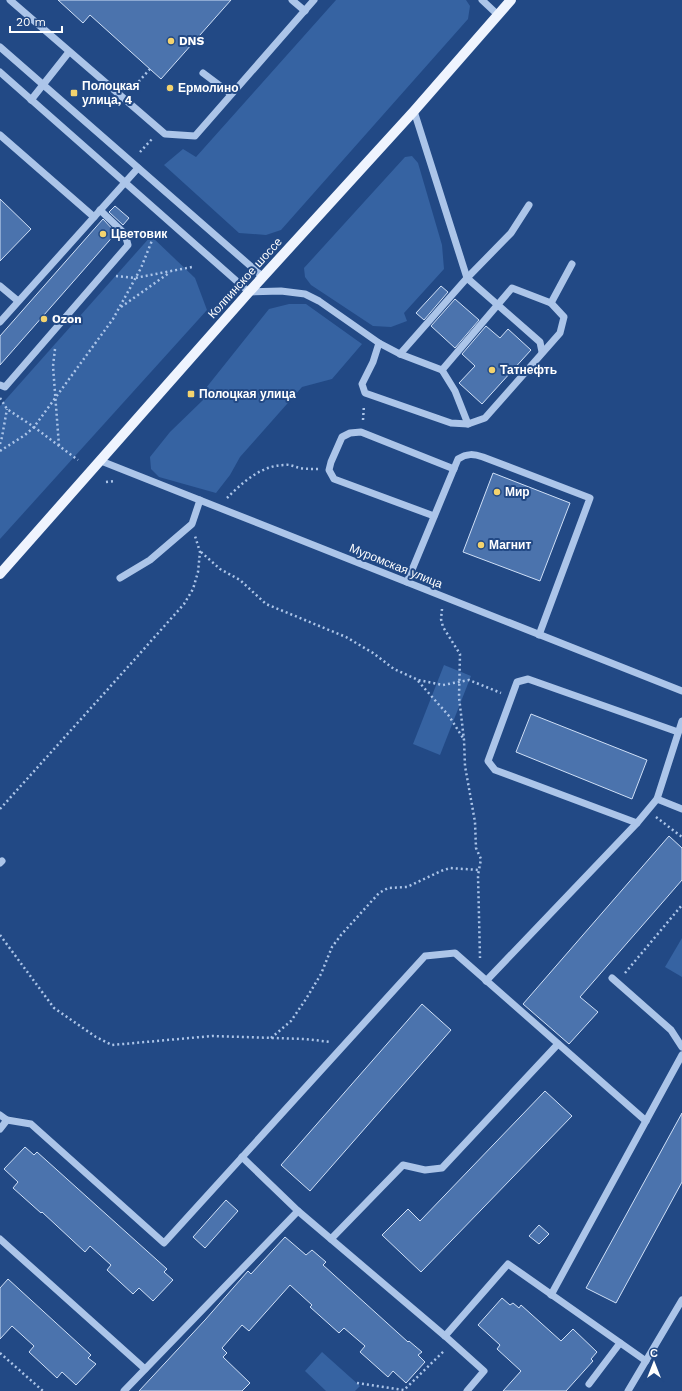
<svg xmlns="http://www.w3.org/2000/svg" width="682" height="1391" font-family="'Work Sans',sans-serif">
	<rect width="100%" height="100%" fill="#224985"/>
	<g fill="#3663a2">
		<path d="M 336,0 L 466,0 L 470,6 L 468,19 L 281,230 L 266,235 L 239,233 L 164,165 L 183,149 L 196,157 Z"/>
		<path d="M 412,156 L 418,163 L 442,245 L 444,269 L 404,313 L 407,321 L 391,327 L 373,326 L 311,285 L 305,277 L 304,268 L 405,157 Z"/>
		<path d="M 151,236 L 195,278 L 207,310 L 0,539 L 0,406 Z"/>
		<path d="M 289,304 L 306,304 L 362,344 L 332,379 L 302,387 L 240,457 L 230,475 L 216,493 L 159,477 L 151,469 L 150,457 L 170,432 L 203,400 L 202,393 L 269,309 Z"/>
		<path d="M 444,665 L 471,676 L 440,755 L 413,744 Z"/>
		<path d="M 682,938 L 682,977 L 665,967 Z"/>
		<path d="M 322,1352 L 360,1386 L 355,1391 L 326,1391 L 305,1371 Z"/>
	</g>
	<g fill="#4b73ad" stroke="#d0e0f7">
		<path d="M 58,0 L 231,0 L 161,79 L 90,15 L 83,23 Z"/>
		<path d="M 0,199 L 31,229 L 0,261 Z"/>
		<path d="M 115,206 L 129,218 L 123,225 L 109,212 Z"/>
		<path d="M 103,219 L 116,233 L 0,365 L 0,336 Z"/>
		<path d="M 441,286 L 448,292 L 424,320 L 416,313 Z"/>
		<path d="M 455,299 L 479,320 L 455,348 L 431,326 Z"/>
		<path d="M 486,326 L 500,338 L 508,329 L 531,350 L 482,404 L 459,383 L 475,366 L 462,354 Z"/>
		<path d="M 493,473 L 570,503 L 540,581 L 463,552 Z"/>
		<path d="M 531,714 L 647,760 L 632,799 L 516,752 Z"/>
		<path d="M 669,836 L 682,848 L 682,880 L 580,997 L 598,1012 L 569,1044 L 523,1004 Z"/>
		<path d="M 422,1004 L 451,1030 L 310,1191 L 281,1165 Z"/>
		<path d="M 545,1091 L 572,1116 L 421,1272 L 382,1235 L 408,1209 L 420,1221 Z"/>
		<path d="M 682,1113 L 682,1182 L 616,1303 L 586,1288 Z"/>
		<path d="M 25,1147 L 34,1155 L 37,1152 L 167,1269 L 164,1272 L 173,1280 L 153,1301 L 139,1288 L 133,1294 L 107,1270 L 111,1265 L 90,1246 L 85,1252 L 42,1212 L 41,1213 L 13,1188 L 18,1182 L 4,1169 Z"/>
		<path d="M 226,1200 L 238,1211 L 205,1248 L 193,1237 Z"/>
		<path d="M 539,1225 L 549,1234 L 539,1244 L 529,1236 Z"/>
		<path d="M 285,1237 L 306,1255 L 312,1250 L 326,1262 L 323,1265 L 408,1342 L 409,1341 L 422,1352 L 418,1355 L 425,1362 L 406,1383 L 393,1371 L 388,1377 L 360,1352 L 365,1346 L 344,1328 L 339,1333 L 310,1307 L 312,1305 L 290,1285 L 249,1331 L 242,1325 L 222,1348 L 227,1353 L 223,1357 L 250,1383 L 242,1391 L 139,1391 L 205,1320 L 248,1271 L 251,1274 Z"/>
		<path d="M 8,1279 L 91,1355 L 88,1358 L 96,1364 L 76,1385 L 62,1372 L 57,1378 L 29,1352 L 34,1346 L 12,1326 L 0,1339 L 0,1288 Z"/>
		<path d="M 502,1298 L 510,1305 L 513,1303 L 519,1308 L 521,1305 L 561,1341 L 573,1329 L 597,1352 L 591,1359 L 593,1361 L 566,1391 L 503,1391 L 521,1371 L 497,1349 L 500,1345 L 478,1325 Z"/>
	</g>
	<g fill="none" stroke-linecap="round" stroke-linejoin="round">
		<g stroke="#acc5e9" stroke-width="2.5" stroke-dasharray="2 3" stroke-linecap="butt">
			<path d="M 132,89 L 150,69"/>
			<path d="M 140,152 L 152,139"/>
			<path d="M 116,276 L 135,278 L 192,267"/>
			<path d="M 121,307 L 169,273"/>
			<path d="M 55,349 L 53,366 L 59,446"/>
			<path d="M 0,398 L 7,409 L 34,427 L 78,460"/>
			<path d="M 363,420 L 364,405"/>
			<path d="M 0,444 L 2,437 L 7,409"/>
			<path d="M 0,451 L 25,435 L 34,427 L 113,319 L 141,268 L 155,233"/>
			<path d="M 106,482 L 115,481"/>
			<path d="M 227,498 C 242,483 261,465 285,465 C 290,464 295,467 300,468 C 306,469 312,469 318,469"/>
			<path d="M 201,552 L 220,569 L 240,580 L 266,604 L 346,637 L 373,653 L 394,669 L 418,680 L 443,685 L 469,680 L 501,693"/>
			<path d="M 442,609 L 441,619 L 443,627 L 460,654 L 459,697 L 464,740 L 465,766 L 475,822 L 476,848 L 481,859 L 478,875 L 480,958"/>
			<path d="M 418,681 L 449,716 L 463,738"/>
			<path d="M 0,809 L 135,659 L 184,604 L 193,589 L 198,572 L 200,552 L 195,536"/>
			<path d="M 656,817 L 682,837"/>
			<path d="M 0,935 L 54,1008 L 96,1037 L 112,1045 L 212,1036 L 305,1039 L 331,1042"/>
			<path d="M 625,973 L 682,905"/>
			<path d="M 271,1038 L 291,1021 L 306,999 L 321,974 L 332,947 L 341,935 L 379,893 L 388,888 L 407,887 L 441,871 L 450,868 L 479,870"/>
			<path d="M 0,1353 L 43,1391"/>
			<path d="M 357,1383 L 404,1390 L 444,1351"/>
		</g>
		<g stroke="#acc5e9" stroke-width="7">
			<path d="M 10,0 L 165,134 L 195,136 L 314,0"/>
			<path d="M 292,0 L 305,11"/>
			<path d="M 482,0 L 498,15"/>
			<path d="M 0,47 L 263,277"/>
			<path d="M 0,72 L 249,292 L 281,291 L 305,294 L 319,301 L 379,343 L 400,354 L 442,370 L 455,391 L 468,424"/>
			<path d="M 203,73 L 231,94"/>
			<path d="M 31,100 L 69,52"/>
			<path d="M 414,111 L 467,278 L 540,342 L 542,352"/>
			<path d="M 0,135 L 94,217"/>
			<path d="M 0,286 L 18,301"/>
			<path d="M 0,322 L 138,168"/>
			<path d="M 379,343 L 373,362 L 362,384 L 365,393 L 451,423 L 468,424 L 485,418 L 560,333 L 564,317 L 551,303"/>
			<path d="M 400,354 L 467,278 L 511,233 L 529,205"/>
			<path d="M 442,370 L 512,288 L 551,303 L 572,264"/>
			<path d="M 0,385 L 5,387 L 128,245 L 125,234 L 100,210"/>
			<path d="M 101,461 L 682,691"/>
			<path d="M 434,516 L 334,479 L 329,470 L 331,462 L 342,437 L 350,433 L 361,432 L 454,469"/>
			<path d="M 120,578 L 150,560 L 192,524 L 200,500"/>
			<path d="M 407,582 L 458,459 C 467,453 474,454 483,457 L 590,498 L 539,635"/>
			<path d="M 657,799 L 682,809"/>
			<path d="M 637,823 L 495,770 L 488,761 L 517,682 L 528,679 L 678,732"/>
			<path d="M 0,863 L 2,861"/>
			<path d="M 612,978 L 671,1030 L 682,1047"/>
			<path d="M 486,981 L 637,823 L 657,799 L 682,721"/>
			<path d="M 0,1115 L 7,1120 L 0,1129"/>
			<path d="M 7,1120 L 31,1124 L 164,1243 L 425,956 L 455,953 L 646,1121"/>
			<path d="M 242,1157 L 298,1211 L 445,1336 L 484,1371 L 467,1391"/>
			<path d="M 0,1239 L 145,1369"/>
			<path d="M 331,1239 L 403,1165 L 425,1170 L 442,1168 L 558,1044"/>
			<path d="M 551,1295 L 682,1055"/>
			<path d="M 445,1336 L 508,1264 L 646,1361"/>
			<path d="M 589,1384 L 620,1343"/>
			<path d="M 124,1391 L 298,1211"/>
			<path d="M 628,1391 L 682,1300"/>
		</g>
		<path stroke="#eff4fe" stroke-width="10" d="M 0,574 L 249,292 L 414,111 L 511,0"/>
	</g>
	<g fill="#f4d36e" stroke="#224985" stroke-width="1.5">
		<circle cx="171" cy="41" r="4"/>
		<circle cx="170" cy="88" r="4"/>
		<rect x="70" y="89" width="8" height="8" rx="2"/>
		<circle cx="103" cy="234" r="4"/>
		<circle cx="44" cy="319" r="4"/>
		<circle cx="492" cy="370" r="4"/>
		<rect x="187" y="390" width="8" height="8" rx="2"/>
		<circle cx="497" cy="492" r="4"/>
		<circle cx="481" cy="545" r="4"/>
	</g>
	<g text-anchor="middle" stroke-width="4" stroke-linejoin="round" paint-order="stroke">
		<g font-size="12" font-weight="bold" fill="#fff" stroke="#224985" text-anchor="start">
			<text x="179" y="45">DNS</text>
			<text x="82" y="90">Полоцкая<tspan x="82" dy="14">улица, 4</tspan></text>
			<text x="178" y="92">Ермолино</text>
			<text x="111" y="238">Цветовик</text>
			<text x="52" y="323">Ozon</text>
			<text x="500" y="374">Татнефть</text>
			<text x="199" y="398">Полоцкая улица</text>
			<text x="505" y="496">Мир</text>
			<text x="489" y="549">Магнит</text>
		</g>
		<g font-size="12" fill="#fff" stroke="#224985">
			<text transform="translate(245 278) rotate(-48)" y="4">Колпинское шоссе</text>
			<text transform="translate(396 566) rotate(22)" y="4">Муромская улица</text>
		</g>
	</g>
	<g transform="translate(654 1363)" stroke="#224985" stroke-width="3" paint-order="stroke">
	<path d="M0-3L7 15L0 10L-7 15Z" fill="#ffffff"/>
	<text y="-6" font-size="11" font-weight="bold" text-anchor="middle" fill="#ffffff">С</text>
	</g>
	<path d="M10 26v6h52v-6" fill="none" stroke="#ffffff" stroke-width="2"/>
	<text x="16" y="26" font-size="12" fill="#ffffff" stroke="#224985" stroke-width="3" paint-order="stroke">20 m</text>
</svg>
